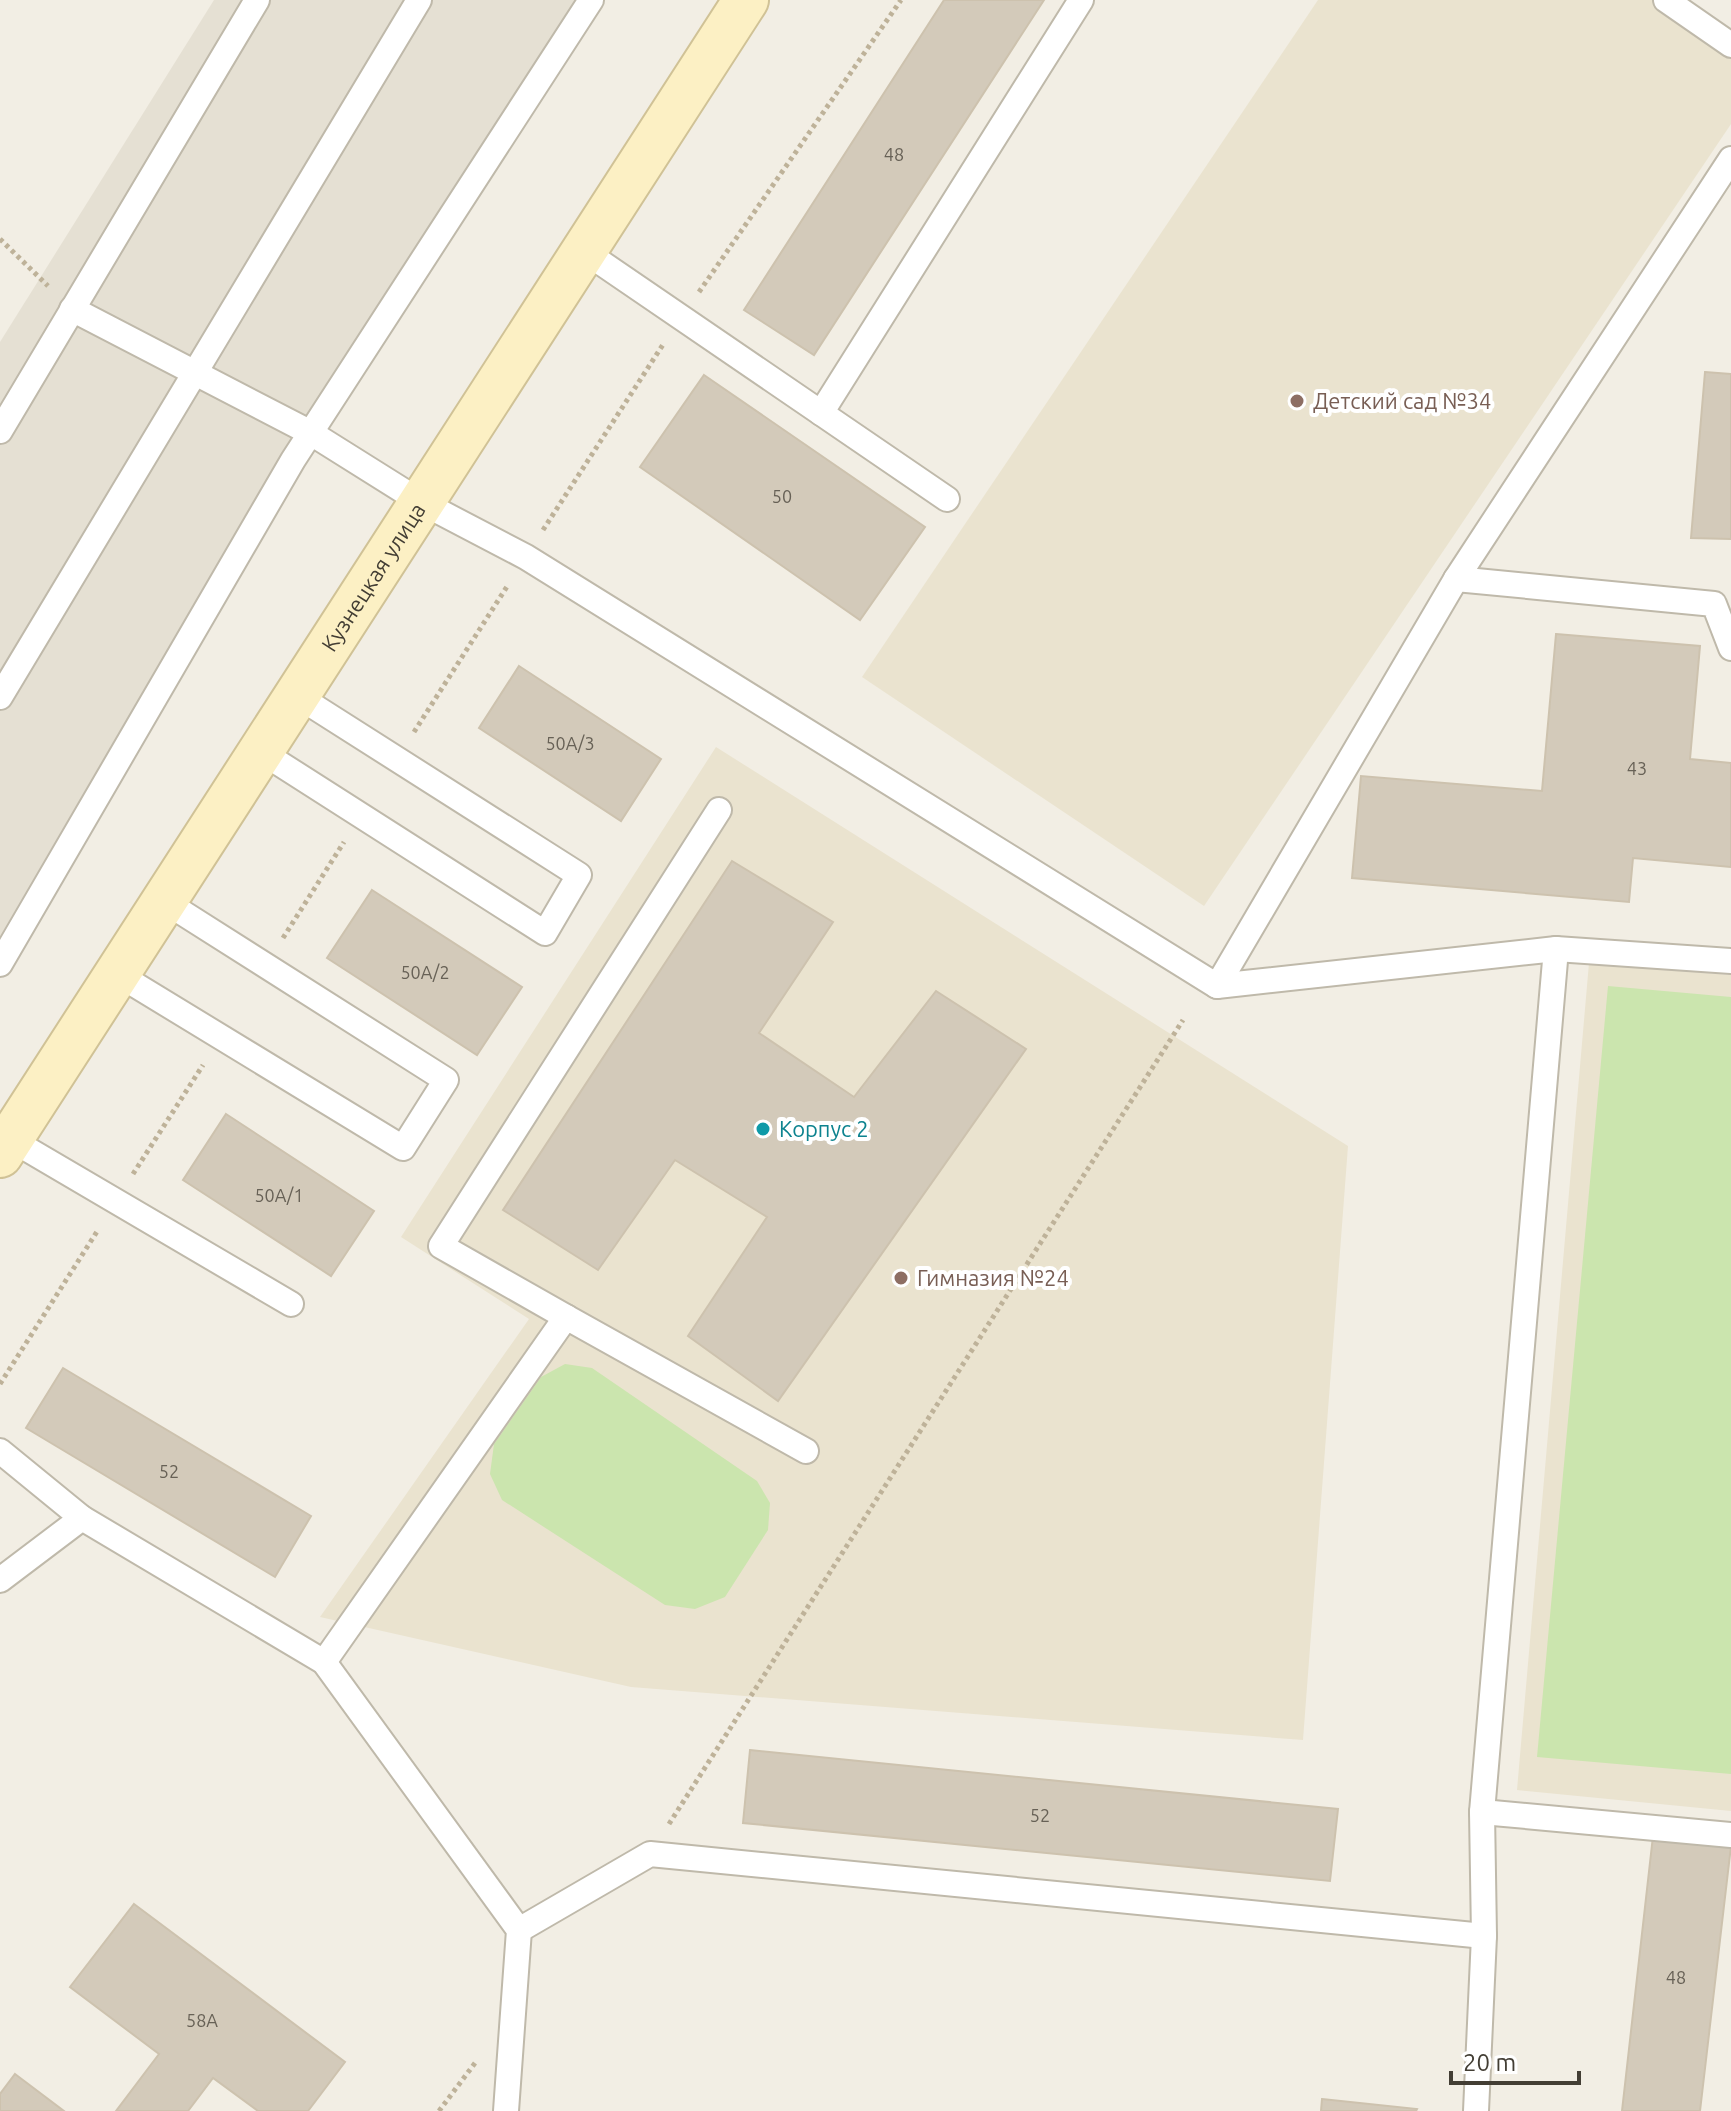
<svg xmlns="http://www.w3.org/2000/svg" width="1731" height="2111" font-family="Ubuntu,sans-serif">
	<rect width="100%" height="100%" fill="#f2eee4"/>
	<path fill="#e5e0d3" d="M 214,0 L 583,0 L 0,938 L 0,342 Z"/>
	<g fill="#eae3cf">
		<path d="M 1318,0 L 1674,0 L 1731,38 L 1731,124 L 1204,906 L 862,677 Z"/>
		<path d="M 716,747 L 1348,1146 L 1303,1740 L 631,1687 L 320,1617 L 529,1319 L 401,1237 Z"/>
		<path d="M 1589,963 L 1731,975 L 1731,1811 L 1517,1790 Z"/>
	</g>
	<g fill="#cbe5ae">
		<path d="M 1608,986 L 1731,997 L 1731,1774 L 1537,1757 Z"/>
		<path d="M 565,1364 L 592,1368 L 757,1481 L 770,1503 L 768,1530 L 725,1597 L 695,1609 L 665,1605 L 502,1500 L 490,1474 L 494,1444 L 541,1377 Z"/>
	</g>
	<g fill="#d3caba" stroke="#cdc2ae" stroke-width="2">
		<path d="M 944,0 L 1044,0 L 814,355 L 744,310 Z"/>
		<path d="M 1705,372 L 1731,374 L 1731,539 L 1691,538 Z"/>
		<path d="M 704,375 L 925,527 L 860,620 L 640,467 Z"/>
		<path d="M 1556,634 L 1700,646 L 1690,759 L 1731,763 L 1731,867 L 1633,858 L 1629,902 L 1352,878 L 1361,776 L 1542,791 Z"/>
		<path d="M 519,666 L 661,759 L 621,821 L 479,728 Z"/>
		<path d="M 732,861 L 833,922 L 759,1033 L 854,1097 L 936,991 L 1026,1049 L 778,1401 L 688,1336 L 767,1217 L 675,1160 L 598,1270 L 503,1210 Z"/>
		<path d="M 372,890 L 522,987 L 477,1055 L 327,958 Z"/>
		<path d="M 226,1114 L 374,1211 L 331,1276 L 183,1180 Z"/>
		<path d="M 63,1368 L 311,1516 L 275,1577 L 26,1428 Z"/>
		<path d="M 750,1750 L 1338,1809 L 1330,1881 L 743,1823 Z"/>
		<path d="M 1653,1836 L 1731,1846 L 1700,2111 L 1622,2111 Z"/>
		<path d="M 134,1904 L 345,2062 L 308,2111 L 258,2111 L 213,2078 L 188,2111 L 116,2111 L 159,2054 L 70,1987 Z"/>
		<path d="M 15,2074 L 64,2111 L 0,2111 L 0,2094 Z"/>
		<path d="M 1322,2099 L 1417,2109 L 1416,2111 L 1321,2111 Z"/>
	</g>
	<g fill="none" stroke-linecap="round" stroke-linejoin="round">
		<g stroke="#bfb9aa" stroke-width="28">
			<g id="lane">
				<path d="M 1666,0 L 1731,45"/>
				<path d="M 584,251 L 947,499"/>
				<path d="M 72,309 L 311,433 L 421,502 L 526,557 L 1217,986 L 1556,949 L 1731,961"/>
				<path d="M 821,413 L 1081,0"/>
				<path d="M 0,431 L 257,0"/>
				<path d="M 1456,579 L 1714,604 L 1731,648"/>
				<path d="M 0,697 L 419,0"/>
				<path d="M 260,751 L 545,933 L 579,875 L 296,695"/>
				<path d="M 0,964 L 293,460 L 591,0"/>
				<path d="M 119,975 L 403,1148 L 446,1080 L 164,901"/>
				<path d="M 1217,986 L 1456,579 L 1731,159"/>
				<path d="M 10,1139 L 291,1304"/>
				<path d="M 566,1317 L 441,1246 L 719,810"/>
				<path d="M 0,1451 L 82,1518"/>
				<path d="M 0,1580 L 82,1518 L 324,1662 L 519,1930 L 506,2111"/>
				<path d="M 324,1662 L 566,1317 L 806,1451"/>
				<path d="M 1482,1812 L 1731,1835"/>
				<path d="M 519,1930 L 650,1854 L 1484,1936"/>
				<path d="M 1476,2111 L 1484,1936 L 1482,1812 L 1556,949"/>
			</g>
		</g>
		<g stroke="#d0c296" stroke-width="48">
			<g id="secondary">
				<path id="s1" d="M 0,1155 L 746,0"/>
			</g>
		</g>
		<g stroke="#beb299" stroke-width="5" stroke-dasharray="4 4" stroke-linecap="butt">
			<path d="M 0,239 L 48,286"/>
			<path d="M 699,292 L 901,0"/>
			<path d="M 543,530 L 664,343"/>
			<path d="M 414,732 L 508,585"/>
			<path d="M 283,938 L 344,842"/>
			<path d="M 133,1174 L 203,1065"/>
			<path d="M 0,1384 L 98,1230"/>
			<path d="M 669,1824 L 1183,1020"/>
			<path d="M 439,2111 L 475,2063"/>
		</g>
		<use href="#lane" stroke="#fff" stroke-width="24"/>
		<use href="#secondary" stroke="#fcf0c4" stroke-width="44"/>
	</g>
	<g fill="#8d6e63" stroke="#fff" stroke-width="3">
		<circle cx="1297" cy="401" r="8"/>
		<circle cx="901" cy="1278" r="8"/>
	</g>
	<circle fill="#0f9aa8" stroke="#fff" stroke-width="3" cx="763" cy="1129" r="8"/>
	<g text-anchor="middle" stroke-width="8" stroke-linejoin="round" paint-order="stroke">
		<g font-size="18" fill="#676156">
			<text x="894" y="161">48</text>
			<text x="782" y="503">50</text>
			<text x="570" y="750">50А/3</text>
			<text x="1637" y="775">43</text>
			<text x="425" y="979">50А/2</text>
			<text x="279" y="1202">50А/1</text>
			<text x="169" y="1478">52</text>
			<text x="1040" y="1822">52</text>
			<text x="1676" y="1984">48</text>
			<text x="202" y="2027">58А</text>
		</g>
		<g font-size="22" fill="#785e54" stroke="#fff" text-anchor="start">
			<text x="1313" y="409">Детский сад №34</text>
			<text x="917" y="1286">Гимназия №24</text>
		</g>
		<g font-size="22" fill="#433e34" stroke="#fff">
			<text dy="8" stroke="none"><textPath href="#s1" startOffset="688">Кузнецкая улица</textPath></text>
		</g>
		<g font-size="22" fill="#0d838f" stroke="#fff" text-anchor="start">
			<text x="779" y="1137">Корпус 2</text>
		</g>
	</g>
	<path d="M1451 2071v12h128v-12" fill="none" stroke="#433e34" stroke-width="4"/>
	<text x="1463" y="2071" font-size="24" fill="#433e34" stroke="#ffffff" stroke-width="6" paint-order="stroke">20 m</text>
</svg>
